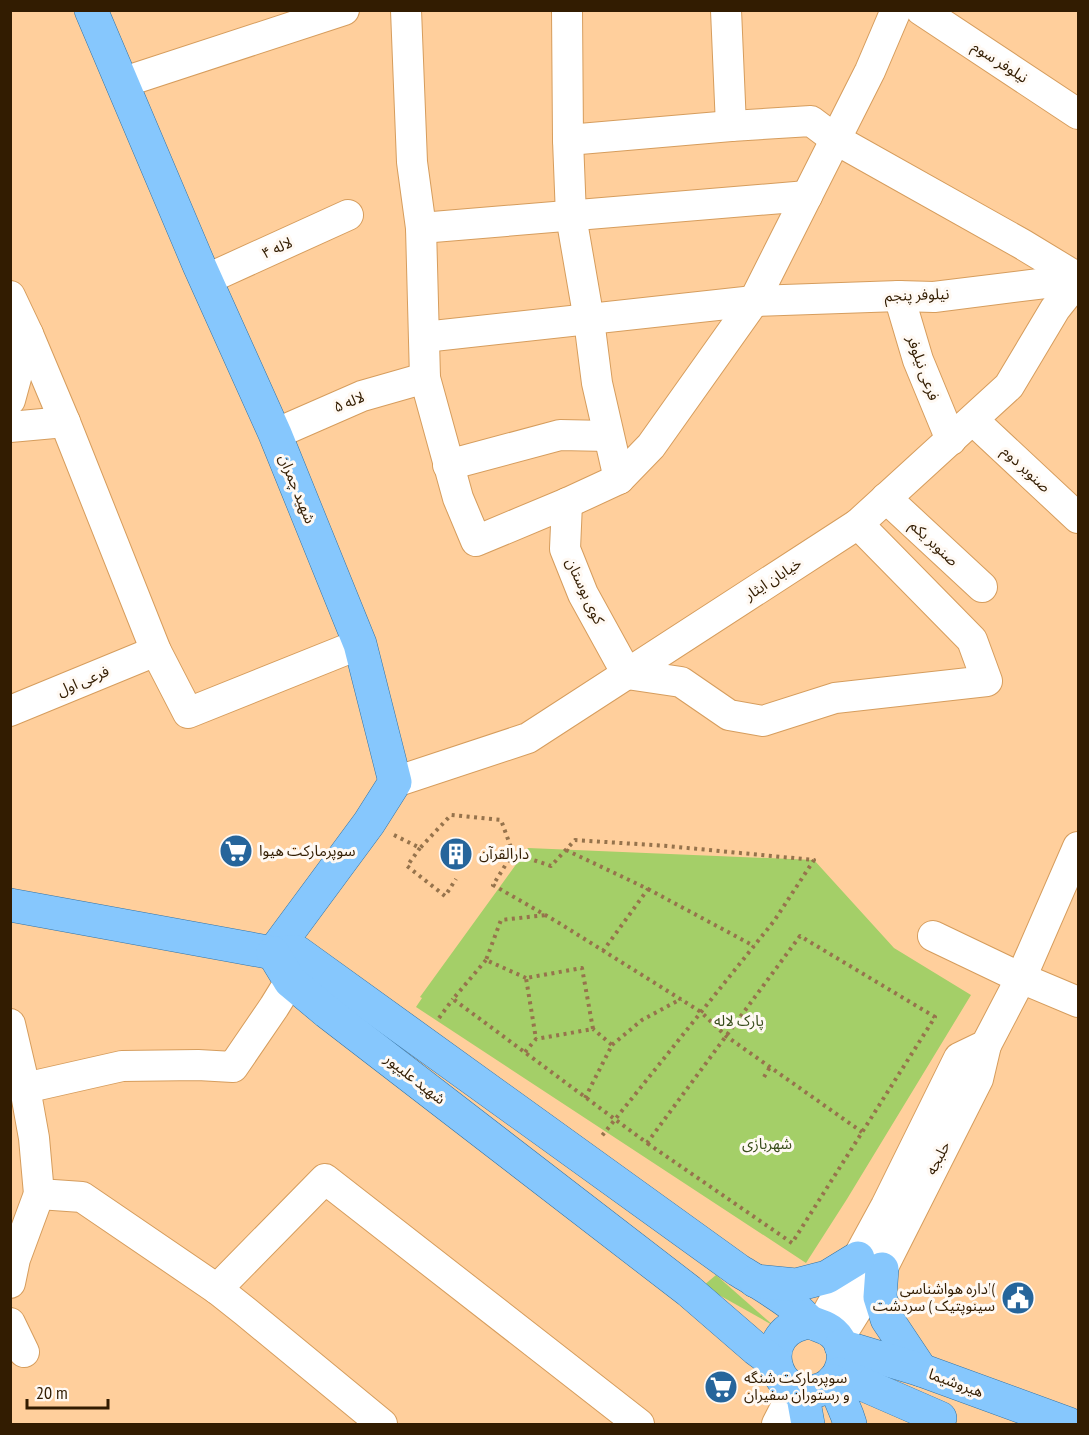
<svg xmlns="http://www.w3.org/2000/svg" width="1089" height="1435" font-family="'PT Sans Narrow','Noto Sans Arabic',sans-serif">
	<rect width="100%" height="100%" fill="#ffcf9c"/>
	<g fill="#a4cf68">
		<path d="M 528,848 L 814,860 L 894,948 L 971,995 L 847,1199 L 806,1263 L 416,1007 L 422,998 L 420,997 Z"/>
		<path d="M 716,1275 L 774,1326 L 703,1286 Z"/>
	</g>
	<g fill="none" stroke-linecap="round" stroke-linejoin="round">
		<g stroke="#d69d5d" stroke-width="32">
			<g id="minor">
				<path d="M 406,10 L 412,162 L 421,228 L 425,378 L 458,498 L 476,541 L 567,503 L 619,479 L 651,446 L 754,301 L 870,71 L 896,10"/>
				<path d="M 567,10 L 568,140 L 571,216 L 589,320 L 597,383 L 619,479"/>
				<path d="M 726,10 L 731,126"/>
				<path d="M 921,10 L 1078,114"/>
				<path d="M 121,83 L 344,10"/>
				<path d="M 568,140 L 731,126 L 811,121 L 835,139 L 1022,244 L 1078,278"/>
				<path d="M 421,228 L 807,196"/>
				<path d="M 205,280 L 348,215"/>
				<path d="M 10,296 L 28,334 L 65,422 L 156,651 L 188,713 L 360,644"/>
				<path d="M 899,296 L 918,360 L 951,440"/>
				<path d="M 424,337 L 754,301 L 899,296 L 934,297 L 1078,279"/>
				<path d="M 10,400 L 28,334"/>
				<path d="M 973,420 L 1078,518"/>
				<path d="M 10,427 L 65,422"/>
				<path d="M 275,434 L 362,396 L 425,378"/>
				<path d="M 448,465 L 560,435 L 608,436"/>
				<path d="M 886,498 L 982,587"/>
				<path d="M 567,503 L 565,549 L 583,594 L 627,674 L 681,682 L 729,715 L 763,721 L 835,698 L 987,681 L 972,640 L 858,524"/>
				<path d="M 10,711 L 156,651"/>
				<path d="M 395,782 L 528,738 L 858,524 L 1009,386 L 1055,309 L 1078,280"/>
				<path d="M 933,936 L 1021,978 L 1078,1002"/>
				<path d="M 10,1024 L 25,1088 L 34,1138 L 39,1194 L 82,1197 L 217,1289 L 246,1312 L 382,1424"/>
				<path d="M 25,1088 L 122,1066 L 198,1065 L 233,1067 L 274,1007 L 290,981"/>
				<path d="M 10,1283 L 15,1259 L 39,1194"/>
				<path d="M 217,1289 L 325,1179 L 639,1424"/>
				<path d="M 10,1323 L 24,1352"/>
				<path d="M 821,1325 L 886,1206 L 959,1058 L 986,1045 L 1021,978 L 1078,847"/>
				<path d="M 839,1338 L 882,1269 L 978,1079 L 986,1045"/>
				<path d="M 777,1424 L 795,1389"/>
			</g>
		</g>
		<g stroke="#3473a4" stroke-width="34">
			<g id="major">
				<path d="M 91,10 L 199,265 L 275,434 L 360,644 L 395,782 L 369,823 L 273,953"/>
				<path d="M 10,905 L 273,953 L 297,952 L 738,1270 C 756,1281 775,1292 792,1305 C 798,1310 803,1316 809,1321 C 816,1326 824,1325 833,1333 C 842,1341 845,1354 842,1366 C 839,1376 832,1385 822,1389 C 773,1407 752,1328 811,1322"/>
				<path d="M 273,953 L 290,981 L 327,1012 L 689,1291 L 756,1349 L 775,1363"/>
				<path d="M 882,1269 L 880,1297 L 887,1319 L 921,1370"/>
				<path d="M 755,1281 L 796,1285 L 827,1277 L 858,1258"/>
				<path d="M 841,1346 L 921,1370 L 1069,1424"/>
				<path d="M 839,1374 L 940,1418"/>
				<path d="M 833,1381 L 847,1415 L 850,1424"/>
				<path d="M 802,1391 L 808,1424"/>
			</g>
		</g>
		<g stroke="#96734c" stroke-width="4" stroke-dasharray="3 4.5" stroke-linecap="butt">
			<path d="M 394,835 L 420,848 L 451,815 L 501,820 L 513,853"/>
			<path d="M 420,848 L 407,866 L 445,896 L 456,879"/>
			<path d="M 566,850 L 648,889 L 603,951"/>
			<path d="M 513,853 L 551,866 L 575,840 L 667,846 L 814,860 L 774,921 L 601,1137"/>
			<path d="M 513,853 L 493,885 L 559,923 L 701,1012 L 726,1036 L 862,1132"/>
			<path d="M 648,889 L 754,946"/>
			<path d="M 486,960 L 453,999 L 647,1143 L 800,936 L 935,1017 L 792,1243 L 647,1143"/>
			<path d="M 526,978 L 486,960 L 501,920 L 546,915"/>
			<path d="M 439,1018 L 453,999"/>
			<path d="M 612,1045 L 642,1020 L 681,999"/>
			<path d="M 525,1052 L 536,1039 L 593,1029 L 582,968 L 526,978 L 536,1039"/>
			<path d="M 764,1077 L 770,1067"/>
			<path d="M 585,1098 L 612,1045 L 593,1029"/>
		</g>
		<use href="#minor" stroke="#fff" stroke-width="30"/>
		<use href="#major" stroke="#86c7fd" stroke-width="33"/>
	</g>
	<defs>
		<g id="supermarket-disc" transform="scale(1.725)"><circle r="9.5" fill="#26659b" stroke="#fff9f3"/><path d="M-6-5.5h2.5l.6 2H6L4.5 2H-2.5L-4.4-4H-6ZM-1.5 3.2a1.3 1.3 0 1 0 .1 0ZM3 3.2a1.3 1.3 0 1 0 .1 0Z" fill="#fff"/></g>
		<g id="building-disc" transform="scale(1.725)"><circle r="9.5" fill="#26659b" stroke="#fff9f3"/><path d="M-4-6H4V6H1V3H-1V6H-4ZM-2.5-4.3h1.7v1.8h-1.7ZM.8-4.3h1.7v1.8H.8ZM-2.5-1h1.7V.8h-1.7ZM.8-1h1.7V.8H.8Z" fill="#fff"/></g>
		<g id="civic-disc" transform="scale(1.725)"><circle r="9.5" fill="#26659b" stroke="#fff9f3"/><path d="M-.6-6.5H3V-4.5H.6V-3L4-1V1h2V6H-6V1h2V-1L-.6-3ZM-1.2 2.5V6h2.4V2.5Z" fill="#fff"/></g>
	</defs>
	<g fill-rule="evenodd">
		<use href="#supermarket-disc" x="236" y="851"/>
		<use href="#building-disc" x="456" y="854"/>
		<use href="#civic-disc" x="1018" y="1298"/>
		<use href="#supermarket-disc" x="721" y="1387"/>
	</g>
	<g text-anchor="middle" stroke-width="6" stroke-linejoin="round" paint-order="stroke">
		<g font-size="15" fill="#321c01" stroke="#fff9f3">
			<text transform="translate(1000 62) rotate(33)" y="5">نیلوفر سوم</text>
			<text transform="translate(277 248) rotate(-24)" y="5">لاله ۴</text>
			<text transform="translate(917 295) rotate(-2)" y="5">نیلوفر پنجم</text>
			<text transform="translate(923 368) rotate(70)" y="5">فرعی نیلوفر</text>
			<text transform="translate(349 402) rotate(-22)" y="5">لاله ۵</text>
			<text transform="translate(1026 469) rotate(43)" y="5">صنوبر دوم</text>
			<text transform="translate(297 489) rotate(68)" y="5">شهید چمران</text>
			<text transform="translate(934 543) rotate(43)" y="5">صنوبر یکم</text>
			<text transform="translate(773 579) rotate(-33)" y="5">خیابان ایثار</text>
			<text transform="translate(585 591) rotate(65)" y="5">کوی بوستان</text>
			<text transform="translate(83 681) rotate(-23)" y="5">فرعی اول</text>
			<text transform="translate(415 1079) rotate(38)" y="5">شهید علیپور</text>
			<text transform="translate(938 1158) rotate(-63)" y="5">حلبجه</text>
			<text transform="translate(956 1383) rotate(20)" y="5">هیروشیما</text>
		</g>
		<g font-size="15" fill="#321c01" stroke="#fff9f3" text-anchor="start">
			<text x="259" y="856">سوپرمارکت هیوا</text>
			<text x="479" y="859">دارالقرآن</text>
			<text x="995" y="1294" text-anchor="end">اداره هواشناسی(<tspan x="995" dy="17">سینوپتیک ) سردشت</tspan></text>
			<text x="744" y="1383">سوپرمارکت شنگه<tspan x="744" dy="17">و رستوران سفیران</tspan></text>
		</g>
		<g font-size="15" fill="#394d1b" stroke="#fff9f3">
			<text x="739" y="1026">پارک لاله</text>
			<text x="767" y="1149">شهربازی</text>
		</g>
	</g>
	<rect width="1089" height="1435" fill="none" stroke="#321c01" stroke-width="24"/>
	<path d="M27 1399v9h81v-9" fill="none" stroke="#321c01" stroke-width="3"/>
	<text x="36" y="1399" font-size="18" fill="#321c01" stroke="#fff9f3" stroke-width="4.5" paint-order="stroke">20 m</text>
</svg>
